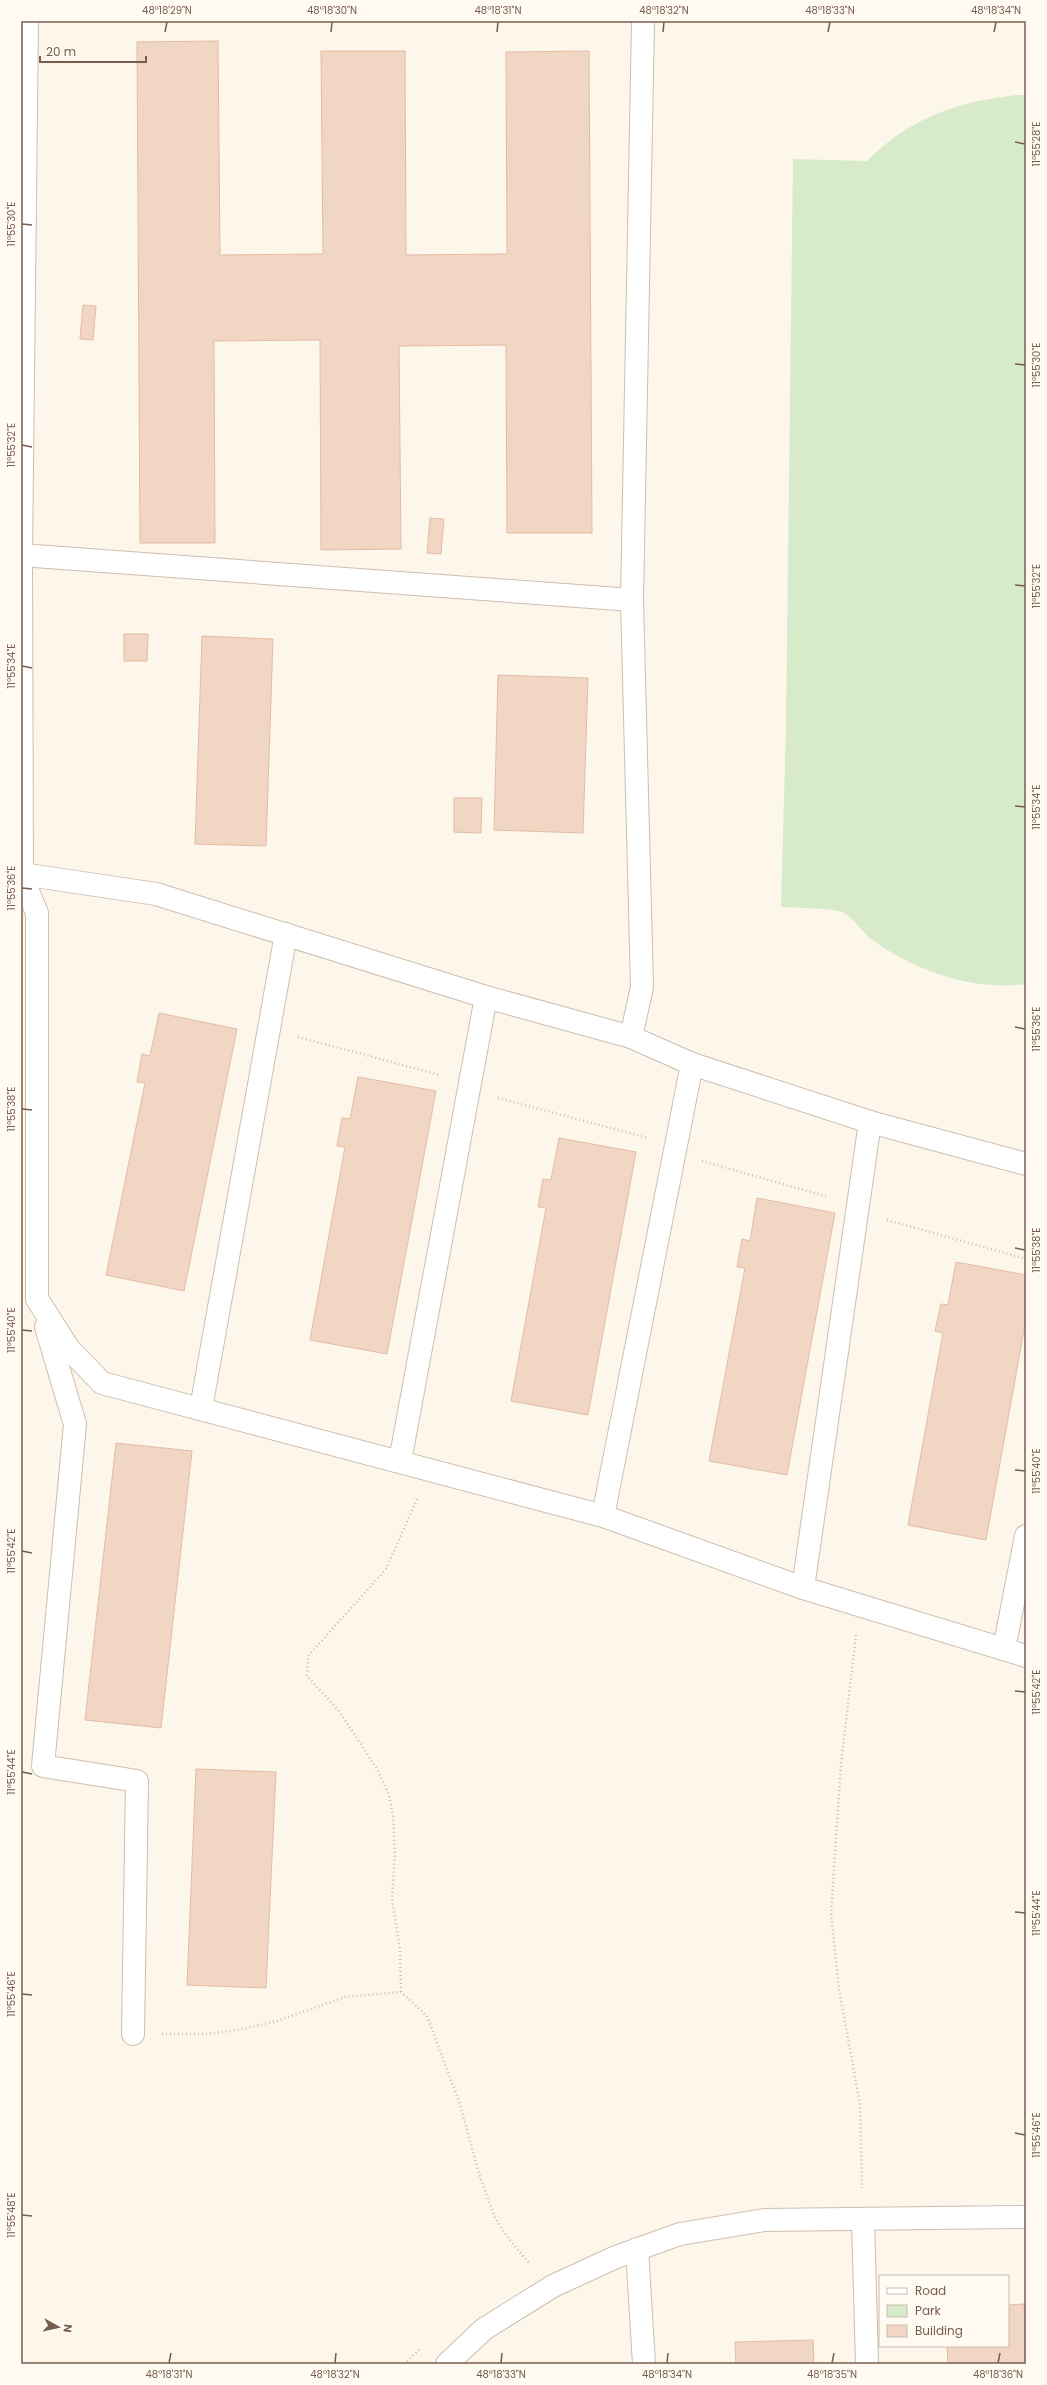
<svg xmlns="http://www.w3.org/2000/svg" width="1047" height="2385" font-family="Poppins,sans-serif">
	<rect width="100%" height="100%" fill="#fcf6eb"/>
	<path fill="#d7eac9" d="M 1017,95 L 1026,95 L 1026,984 C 972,991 915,971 871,939 C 862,932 853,916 842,912 C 832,908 794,908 781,907 L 786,725 L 793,159 L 867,161 C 911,117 957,102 1017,95 Z"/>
	<g fill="#f1d6c3" stroke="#e4bca4">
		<path d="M 218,41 L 220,255 L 323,254 L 321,51 L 405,51 L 406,255 L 507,254 L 506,52 L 589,51 L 592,533 L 507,533 L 506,345 L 399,346 L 401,549 L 321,550 L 320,340 L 214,341 L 215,543 L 140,543 L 137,42 Z"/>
		<path d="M 83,305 L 96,306 L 93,340 L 80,339 Z"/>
		<path d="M 430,518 L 444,519 L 441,554 L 427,553 Z"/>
		<path d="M 124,634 L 148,634 L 147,661 L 124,661 Z"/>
		<path d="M 202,636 L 273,639 L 266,846 L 195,844 Z"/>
		<path d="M 498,675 L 588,678 L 583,833 L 494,830 Z"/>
		<path d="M 454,798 L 482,798 L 481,833 L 454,832 Z"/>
		<path d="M 159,1013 L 237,1029 L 184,1291 L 106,1275 L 145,1083 L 137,1082 L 142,1054 L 150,1056 Z"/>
		<path d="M 358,1077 L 436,1091 L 387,1354 L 310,1340 L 345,1147 L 337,1146 L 342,1118 L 350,1119 Z"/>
		<path d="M 559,1138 L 636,1152 L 588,1415 L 511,1401 L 546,1208 L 538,1207 L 543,1179 L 551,1180 Z"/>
		<path d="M 757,1198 L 835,1213 L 787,1475 L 709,1461 L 745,1268 L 737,1267 L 742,1239 L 750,1241 Z"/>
		<path d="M 956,1262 L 1026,1275 L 1026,1319 L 986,1540 L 908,1525 L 943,1333 L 935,1331 L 941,1304 L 948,1305 Z"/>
		<path d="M 116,1443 L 192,1451 L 161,1728 L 85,1720 Z"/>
		<path d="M 196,1769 L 276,1772 L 266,1988 L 187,1985 Z"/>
		<path d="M 1024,2304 L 1026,2364 L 948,2364 L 947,2346 L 1008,2346 L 1008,2305 Z"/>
		<path d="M 813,2340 L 814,2364 L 736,2364 L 735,2342 Z"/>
	</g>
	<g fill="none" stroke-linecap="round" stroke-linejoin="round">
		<g stroke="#cfbeb0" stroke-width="24">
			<g id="minor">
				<path d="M 27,21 L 21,555 L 22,874 L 156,894 L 486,997 L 631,1037"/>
				<path d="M 643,21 L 632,600 L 642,987 L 631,1037 L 692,1064 L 870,1122 L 1026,1164"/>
				<path d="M 21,555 L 632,600"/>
				<path d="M 21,874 L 37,913 L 37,1299 L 69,1349 L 102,1383 L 603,1516 L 803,1588 L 1026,1656"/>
				<path d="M 46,1327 L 75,1424 L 43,1766 L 137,1781 L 133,2034"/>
				<path d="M 201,1408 L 286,934"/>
				<path d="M 400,1461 L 486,997"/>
				<path d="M 603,1516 L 692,1064"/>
				<path d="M 803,1588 L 870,1122"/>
				<path d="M 1004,1649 L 1026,1536"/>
				<path d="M 863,2219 L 867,2364"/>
				<path d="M 637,2249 L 644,2364"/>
				<path d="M 447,2364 L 484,2329 L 553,2286 L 616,2257 L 680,2234 L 764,2220 L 1026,2217"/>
			</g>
		</g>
		<g stroke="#d7b9a6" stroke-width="2.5" stroke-dasharray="1 3" stroke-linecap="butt">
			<path d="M 298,1037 L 440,1075"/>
			<path d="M 498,1098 L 648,1138"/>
			<path d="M 702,1161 L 828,1197"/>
			<path d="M 887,1220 L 1026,1259"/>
			<path d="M 856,1635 L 841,1764 L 831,1914 L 839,1989 L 860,2104 L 862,2188"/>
			<path d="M 401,1992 L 400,1950 L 392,1899 L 395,1854 L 393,1815 L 389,1795 L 377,1769 L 339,1711 L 307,1676 L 308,1656 L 386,1569 L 418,1497"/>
			<path d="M 162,2034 L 205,2034 L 238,2030 L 277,2021 L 345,1997 L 401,1992 L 427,2016 L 460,2104 L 479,2174 L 495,2218 L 508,2238 L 530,2264"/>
			<path d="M 404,2364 L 420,2349"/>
		</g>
		<use href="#minor" stroke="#fff" stroke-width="22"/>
	</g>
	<path fill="none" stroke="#785d4e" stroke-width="1.5" d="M 165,32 L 167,22M 331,32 L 332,22M 497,32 L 498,22M 663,32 L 664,22M 828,32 L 830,22M 994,32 L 996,22M 1015,142 L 1025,144M 22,224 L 32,225M 1015,364 L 1025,365M 22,445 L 32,447M 1015,585 L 1025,586M 22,666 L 32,668M 1015,806 L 1025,807M 22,888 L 32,889M 1015,1027 L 1025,1029M 22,1109 L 32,1110M 1015,1248 L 1025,1250M 22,1330 L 32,1331M 1015,1470 L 1025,1471M 22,1551 L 32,1553M 1015,1691 L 1025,1692M 22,1772 L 32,1774M 1015,1912 L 1025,1913M 22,1994 L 32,1995M 1015,2133 L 1025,2135M 22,2215 L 32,2216M 169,2363 L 171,2353M 335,2363 L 336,2353M 501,2363 L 502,2353M 667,2363 L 668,2353M 832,2363 L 834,2353M 998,2363 L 1000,2353"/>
	<rect width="1047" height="2385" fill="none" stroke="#fffaf2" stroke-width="44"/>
	<rect x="879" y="2275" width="130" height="72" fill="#fffaf2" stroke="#c9bbb0"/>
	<rect x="887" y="2288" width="20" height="6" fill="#ffffff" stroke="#c9bbb0"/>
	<text x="915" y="2295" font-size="12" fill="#785d4e">Road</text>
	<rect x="887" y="2305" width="20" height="12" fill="#d7eac9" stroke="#c9bbb0"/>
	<text x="915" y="2315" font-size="12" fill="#785d4e">Park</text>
	<rect x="887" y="2325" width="20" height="12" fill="#f1d6c3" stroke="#c9bbb0"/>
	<text x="915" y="2335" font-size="12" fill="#785d4e">Building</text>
	<g transform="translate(58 2327) rotate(98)" stroke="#fffaf2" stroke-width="3" paint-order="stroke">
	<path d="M0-3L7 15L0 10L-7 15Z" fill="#785d4e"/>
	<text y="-6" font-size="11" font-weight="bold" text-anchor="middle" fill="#785d4e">N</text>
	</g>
	<path d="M40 56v6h106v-6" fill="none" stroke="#785d4e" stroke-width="2"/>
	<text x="46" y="56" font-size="12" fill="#785d4e" stroke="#fffaf2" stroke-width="3" paint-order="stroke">20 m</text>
	<rect x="22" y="22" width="1003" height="2341" fill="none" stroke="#785d4e" stroke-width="1.5"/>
	<g font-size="10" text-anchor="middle" fill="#785d4e">
		<text x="167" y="14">48°18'29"N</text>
		<text x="332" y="14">48°18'30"N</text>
		<text x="498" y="14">48°18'31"N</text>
		<text x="664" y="14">48°18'32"N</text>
		<text x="830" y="14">48°18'33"N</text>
		<text x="996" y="14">48°18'34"N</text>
		<text transform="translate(1036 144) rotate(-90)" y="4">11°55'28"E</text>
		<text transform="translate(11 224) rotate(-90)" y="4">11°55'30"E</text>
		<text transform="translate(1036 365) rotate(-90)" y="4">11°55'30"E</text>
		<text transform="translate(11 445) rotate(-90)" y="4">11°55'32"E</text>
		<text transform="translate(1036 586) rotate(-90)" y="4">11°55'32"E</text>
		<text transform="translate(11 666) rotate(-90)" y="4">11°55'34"E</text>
		<text transform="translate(1036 807) rotate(-90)" y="4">11°55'34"E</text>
		<text transform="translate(11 888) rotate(-90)" y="4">11°55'36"E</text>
		<text transform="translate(1036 1029) rotate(-90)" y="4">11°55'36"E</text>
		<text transform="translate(11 1109) rotate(-90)" y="4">11°55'38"E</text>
		<text transform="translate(1036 1250) rotate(-90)" y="4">11°55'38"E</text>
		<text transform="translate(11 1330) rotate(-90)" y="4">11°55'40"E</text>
		<text transform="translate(1036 1471) rotate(-90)" y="4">11°55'40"E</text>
		<text transform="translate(11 1551) rotate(-90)" y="4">11°55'42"E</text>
		<text transform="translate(1036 1692) rotate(-90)" y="4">11°55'42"E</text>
		<text transform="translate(11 1772) rotate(-90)" y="4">11°55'44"E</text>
		<text transform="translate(1036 1913) rotate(-90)" y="4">11°55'44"E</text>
		<text transform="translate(11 1994) rotate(-90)" y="4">11°55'46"E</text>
		<text transform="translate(1036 2135) rotate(-90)" y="4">11°55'46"E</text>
		<text transform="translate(11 2215) rotate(-90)" y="4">11°55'48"E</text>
		<text x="169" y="2378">48°18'31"N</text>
		<text x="335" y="2378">48°18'32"N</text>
		<text x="501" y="2378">48°18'33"N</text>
		<text x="667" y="2378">48°18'34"N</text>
		<text x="832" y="2378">48°18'35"N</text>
		<text x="998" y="2378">48°18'36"N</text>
	</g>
</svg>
